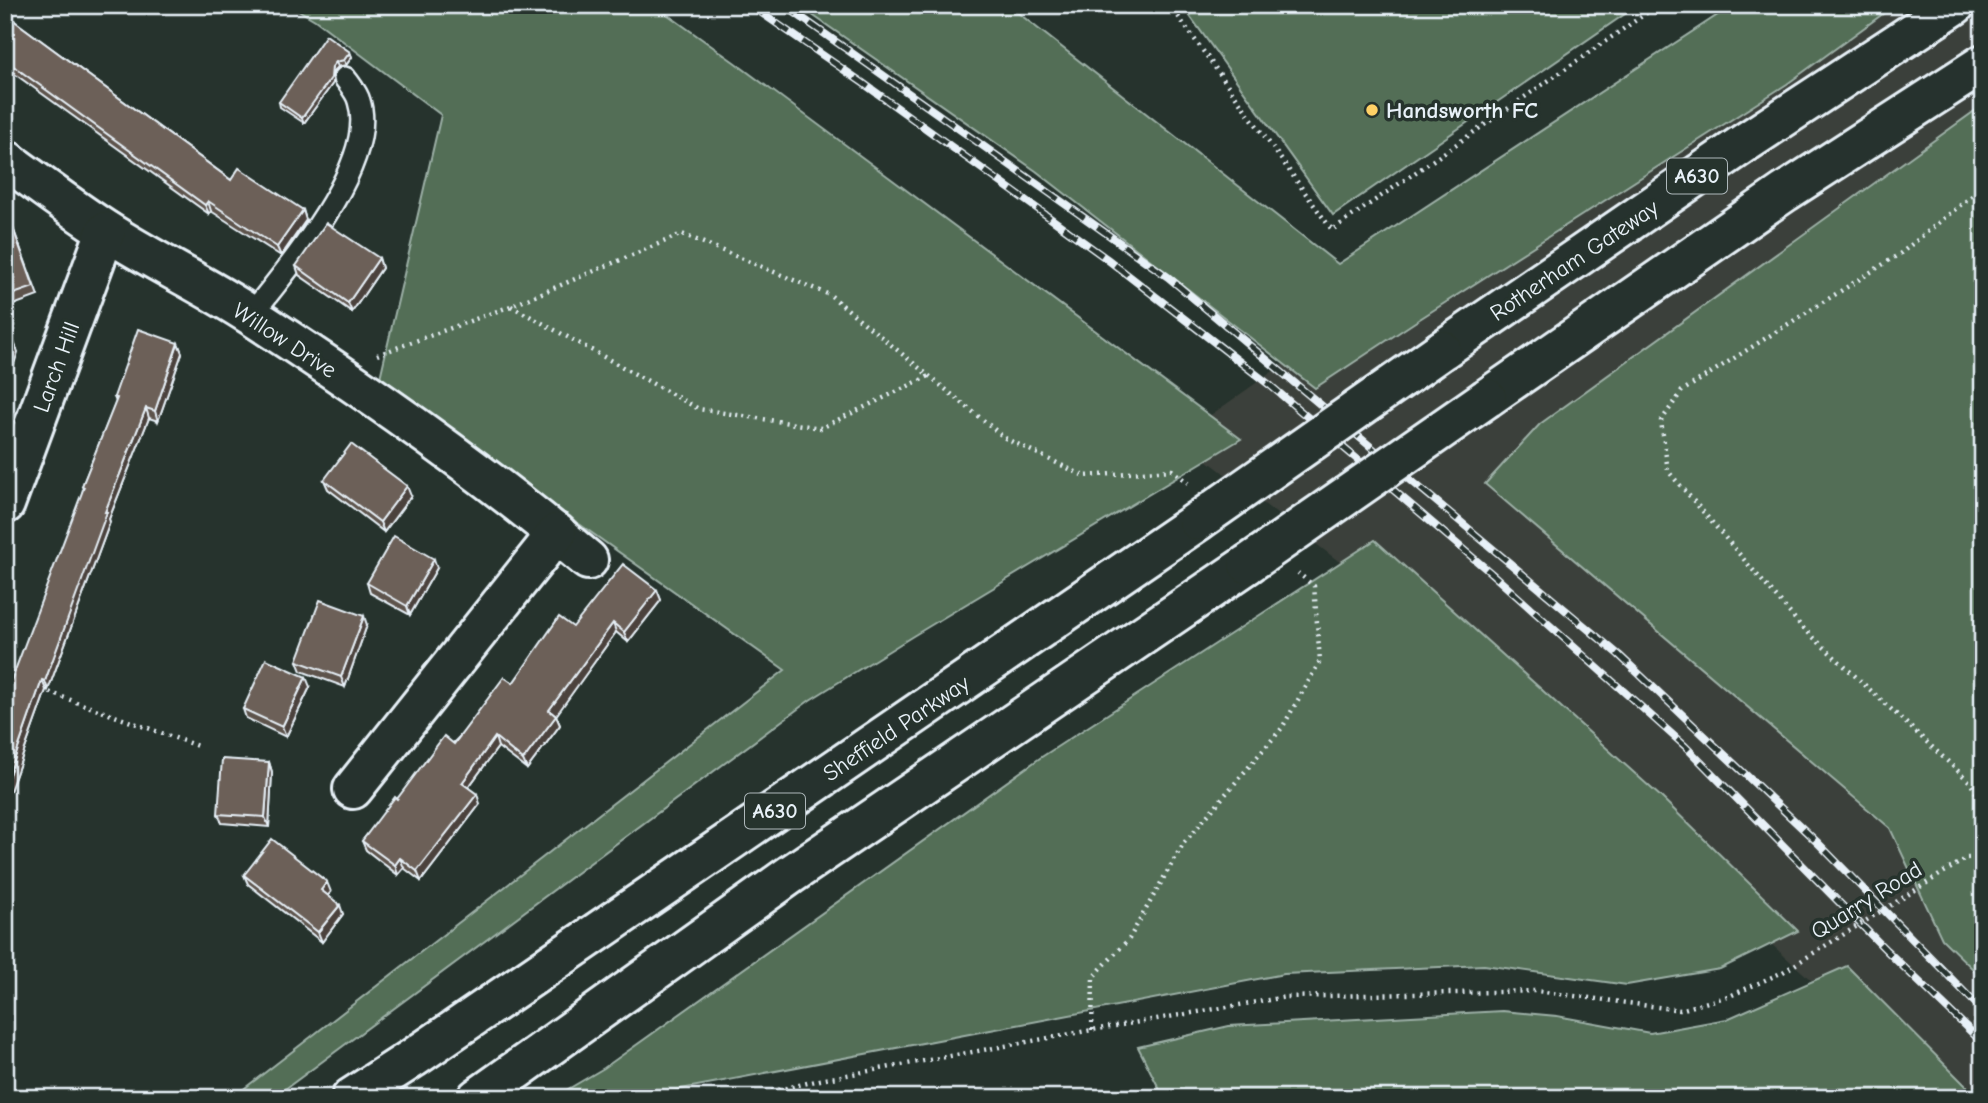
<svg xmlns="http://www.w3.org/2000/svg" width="1988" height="1103" font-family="'Comic Neue',sans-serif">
	<rect width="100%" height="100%" fill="#26332d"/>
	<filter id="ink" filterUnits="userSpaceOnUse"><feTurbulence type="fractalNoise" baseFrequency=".0143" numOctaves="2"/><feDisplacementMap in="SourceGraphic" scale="14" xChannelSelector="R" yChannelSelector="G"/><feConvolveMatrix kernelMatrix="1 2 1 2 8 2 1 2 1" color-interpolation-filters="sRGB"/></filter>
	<g filter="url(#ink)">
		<path fill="#3b403a" d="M 1793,5 L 1983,5 L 1983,1098 L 1935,1098 L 1894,1055 L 1397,606 L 1178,438 Z"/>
		<g fill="#526e56" stroke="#9db0a7" stroke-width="2">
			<path d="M 290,5 L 654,5 L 734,62 L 1241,439 L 913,636 L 810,700 L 273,1098 L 232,1098 L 785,670 L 379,382 L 441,115 L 315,20 Z"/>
			<path d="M 798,5 L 1008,5 L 1338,264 L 1733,5 L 1895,5 L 1787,84 L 1415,322 L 1315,388 L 1036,171 Z"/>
			<path d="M 1182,5 L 1638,5 L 1333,215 Z"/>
			<path d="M 1983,105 L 1983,979 L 1942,939 L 1890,828 L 1485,484 L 1540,424 Z"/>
			<path d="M 1375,540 L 1661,797 L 1798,931 L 1720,969 L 1627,985 L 1484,965 L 1284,974 L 634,1098 L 553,1098 L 604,1068 L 1040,758 Z"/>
			<path d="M 1847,966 L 1978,1098 L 1164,1098 L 1138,1047 L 1229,1026 L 1502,1011 L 1557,1016 L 1650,1033 L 1727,1019 Z"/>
		</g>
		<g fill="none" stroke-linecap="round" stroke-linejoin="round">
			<g stroke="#e8f1f8" stroke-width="26">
				<path id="service" d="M 251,315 C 287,269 379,163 359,101 C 357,93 350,85 345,78"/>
			</g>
			<g stroke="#e8f1f8" stroke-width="44">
				<g id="minor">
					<path d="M 5,159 C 38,183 71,208 105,230 C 153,261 205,285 252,316 C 368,391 483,471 588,560"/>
					<path d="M 5,504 L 106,231"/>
					<path d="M 353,789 L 557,533"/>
				</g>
			</g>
			<g stroke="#e8f1f8" stroke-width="44">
				<g id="trunk">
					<path d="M 1442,350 L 1746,142 L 1955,5"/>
					<path d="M 1487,398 L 1785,192 L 1983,64"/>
					<path d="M 351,1098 L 413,1058 L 1198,521"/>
					<path d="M 477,1098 L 790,875 L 1248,564"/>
				</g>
			</g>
			<g stroke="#e8f1f8" stroke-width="4.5" stroke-dasharray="2 5" stroke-linecap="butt">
				<path d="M 1170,5 L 1332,230 L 1658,5"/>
				<path d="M 1983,187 L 1901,253 L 1682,391 L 1661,421 L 1668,471 L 1801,626 L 1970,782 L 1983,805"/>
				<path d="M 511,306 L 699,409 L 821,428 L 929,376"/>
				<path d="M 377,355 L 511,306 L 682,234 L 830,295 L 1005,438 L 1084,476 L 1172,470 L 1188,483"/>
				<path d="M 5,677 L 15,680"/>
				<path d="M 43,690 L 200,747"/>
				<path d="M 1967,858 L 1983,857"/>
				<path d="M 1092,1030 L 1093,977 L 1129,939 L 1183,844 L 1282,728 L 1320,661 L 1314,586 L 1298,573"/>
				<path d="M 744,1098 L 820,1080 L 1092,1030 L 1286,997 L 1537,991 L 1680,1010 L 1732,995 L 1783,972"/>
			</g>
			<use href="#service" stroke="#26332d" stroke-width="21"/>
			<use href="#minor" stroke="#26332d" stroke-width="38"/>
			<use href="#trunk" stroke="#26332d" stroke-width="38"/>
			<g stroke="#e8f1f8" stroke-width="8">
				<g id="rail">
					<path d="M 750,5 L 863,83 L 1107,259 L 1271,386 L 1491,573 L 1685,746 L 1886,950 L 1983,1043"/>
					<path d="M 784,5 L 1168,277 L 1456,518 L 1619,655 L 1818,843 L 1983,1011"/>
				</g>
			</g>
			<use href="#rail" stroke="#26332d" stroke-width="5" stroke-dasharray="16" stroke-linecap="butt"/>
			<g stroke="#e8f1f8" stroke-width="44" stroke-linecap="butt">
				<g id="trunk-bridge">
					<path d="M 1198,521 L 1442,350"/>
					<path d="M 1248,564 L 1487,398"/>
				</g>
			</g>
			<path stroke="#e8f1f8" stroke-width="4.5" stroke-dasharray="2 5" stroke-linecap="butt" d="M 1783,972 L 1967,858"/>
			<use href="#trunk-bridge" stroke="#26332d" stroke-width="38"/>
		</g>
		<g fill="#5d534c" stroke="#e8f1f8" stroke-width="2">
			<path d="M 5,14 L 231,180 L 303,210 L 306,220 L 281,256 L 211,211 L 209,214 L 5,67 Z"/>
			<path d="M 350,52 L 352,57 L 346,65 L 338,67 L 333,72 L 333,83 L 304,123 L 280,107 L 279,102 Z"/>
			<path d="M 5,206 L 38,296 L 5,308 Z"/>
			<path d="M 379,258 L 382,268 L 352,312 L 299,275 L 296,266 Z"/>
			<path d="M 178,343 L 182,353 L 158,421 L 149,418 L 109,519 L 110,522 L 48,690 L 46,690 L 5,805 L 83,490 L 82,486 L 116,402 L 114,397 Z"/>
			<path d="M 324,480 L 411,496 L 384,532 L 328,489 Z"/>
			<path d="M 437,568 L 410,615 L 370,593 L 367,583 Z"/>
			<path d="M 657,590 L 661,600 L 628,642 L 616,632 L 556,715 L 560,725 L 527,769 L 498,747 L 468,788 L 480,804 L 421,881 L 404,868 L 398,875 L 366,850 L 362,841 L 397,799 L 513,683 L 573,627 Z"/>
			<path d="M 367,625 L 345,687 L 301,671 L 297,661 Z"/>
			<path d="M 310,687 L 286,737 L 246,718 L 243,709 Z"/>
			<path d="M 269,762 L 272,772 L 269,827 L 222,823 L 218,814 Z"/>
			<path d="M 244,875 L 331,892 L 328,895 L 343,914 L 322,942 L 248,884 Z"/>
		</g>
		<g fill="#4c433e" stroke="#e8f1f8" stroke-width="2">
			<path d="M 350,52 L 352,57 L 346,65 L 344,60 Z"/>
			<path d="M 336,62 L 338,67 L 333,72 L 333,83 L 304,123 L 302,118 L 332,67 Z"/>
			<path d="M 208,201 L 211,211 L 209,214 L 205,205 Z"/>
			<path d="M 303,210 L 306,220 L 281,256 L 277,247 Z"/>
			<path d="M 379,258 L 382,268 L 352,312 L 348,303 Z"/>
			<path d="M 14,342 L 18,352 L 5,391 L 5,370 Z"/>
			<path d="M 178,343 L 182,353 L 158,421 L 155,411 Z"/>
			<path d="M 146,408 L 149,418 L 109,519 L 110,522 L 48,690 L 45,681 L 105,512 Z"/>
			<path d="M 407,486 L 411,496 L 384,532 L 380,522 Z"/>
			<path d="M 434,559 L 437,568 L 410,615 L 407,606 Z"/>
			<path d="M 657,590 L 661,600 L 628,642 L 624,632 Z"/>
			<path d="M 364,616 L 367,625 L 345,687 L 341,677 Z"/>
			<path d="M 613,623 L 616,632 L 553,720 L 549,710 Z"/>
			<path d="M 306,677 L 310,687 L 286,737 L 282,727 Z"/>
			<path d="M 42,680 L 46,690 L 5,805 L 5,786 Z"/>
			<path d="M 556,716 L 560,725 L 527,769 L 523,760 Z"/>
			<path d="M 495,737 L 498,747 L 465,792 L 462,783 Z"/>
			<path d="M 269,762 L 272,772 L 269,827 L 265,817 Z"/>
			<path d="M 477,794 L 480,804 L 421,881 L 417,871 Z"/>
			<path d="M 400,858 L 404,868 L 398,875 L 395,865 Z"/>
			<path d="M 327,882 L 331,892 L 325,899 L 321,890 Z"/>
			<path d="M 340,905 L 343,914 L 322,942 L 318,932 Z"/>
		</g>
		<g fill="#6c6058" stroke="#e8f1f8" stroke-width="2">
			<path d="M 5,14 L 231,180 L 239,168 L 303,210 L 277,247 L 208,201 L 205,205 L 5,60 Z"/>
			<path d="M 326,35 L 350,52 L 344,60 L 336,62 L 332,67 L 331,78 L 302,118 L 279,102 Z"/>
			<path d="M 5,206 L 34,287 L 5,297 Z"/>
			<path d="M 326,223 L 379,258 L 348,303 L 296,266 Z"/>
			<path d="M 138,329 L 178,343 L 155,411 L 146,408 L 105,512 L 107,512 L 45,681 L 42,680 L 5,786 L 5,697 L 84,487 L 82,486 L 117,398 L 114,397 Z"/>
			<path d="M 5,339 L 14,342 L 5,370 Z"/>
			<path d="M 351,444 L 407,486 L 380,522 L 324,480 Z"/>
			<path d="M 394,536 L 434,559 L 407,606 L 367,583 Z"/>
			<path d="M 623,564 L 657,590 L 624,632 L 613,623 L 549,710 L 556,716 L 523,760 L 495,737 L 462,783 L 477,794 L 417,871 L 400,858 L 395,865 L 362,841 L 395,797 L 397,799 L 444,736 L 454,744 L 504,677 L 513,683 L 559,617 L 573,627 Z"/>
			<path d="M 320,600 L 364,616 L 341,677 L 297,661 Z"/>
			<path d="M 266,659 L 306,677 L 282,727 L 243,709 Z"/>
			<path d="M 222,759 L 269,762 L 265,817 L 218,814 Z"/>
			<path d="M 272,839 L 327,882 L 321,890 L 340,905 L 318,932 L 244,875 Z"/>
		</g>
	</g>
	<circle fill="#ffd166" stroke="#26332d" stroke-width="2.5" cx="1372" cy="110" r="7"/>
	<g text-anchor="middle" stroke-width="7" stroke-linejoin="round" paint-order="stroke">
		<g fill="#26332d" stroke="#aeb8bb" stroke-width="2">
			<rect x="1667" y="158.5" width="60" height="35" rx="5"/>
			<rect x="745" y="793.5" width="60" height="35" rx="5"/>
		</g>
		<g font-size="21" font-weight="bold" fill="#e8f1f8">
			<text x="1697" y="183">A630</text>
			<text x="775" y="818">A630</text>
		</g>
		<g font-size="23" font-weight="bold" fill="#e8f1f8" stroke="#26332d" text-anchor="start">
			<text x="1386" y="118">Handsworth FC</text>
		</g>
		<g font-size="23" fill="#e8f1f8" stroke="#26332d">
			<text transform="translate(1574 260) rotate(-34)" y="8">Rotherham Gateway</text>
			<text transform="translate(285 340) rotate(33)" y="8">Willow Drive</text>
			<text transform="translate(56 367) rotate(-70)" y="8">Larch Hill</text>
			<text transform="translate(896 728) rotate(-34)" y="8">Sheffield Parkway</text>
			<text transform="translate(1866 900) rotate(-32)" y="8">Quarry Road</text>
		</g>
	</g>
	<rect width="1988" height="1103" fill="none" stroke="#26332d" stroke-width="28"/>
	<rect x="14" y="14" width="1960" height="1075" fill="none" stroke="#e8f1f8" stroke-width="2.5" filter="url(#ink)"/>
</svg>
